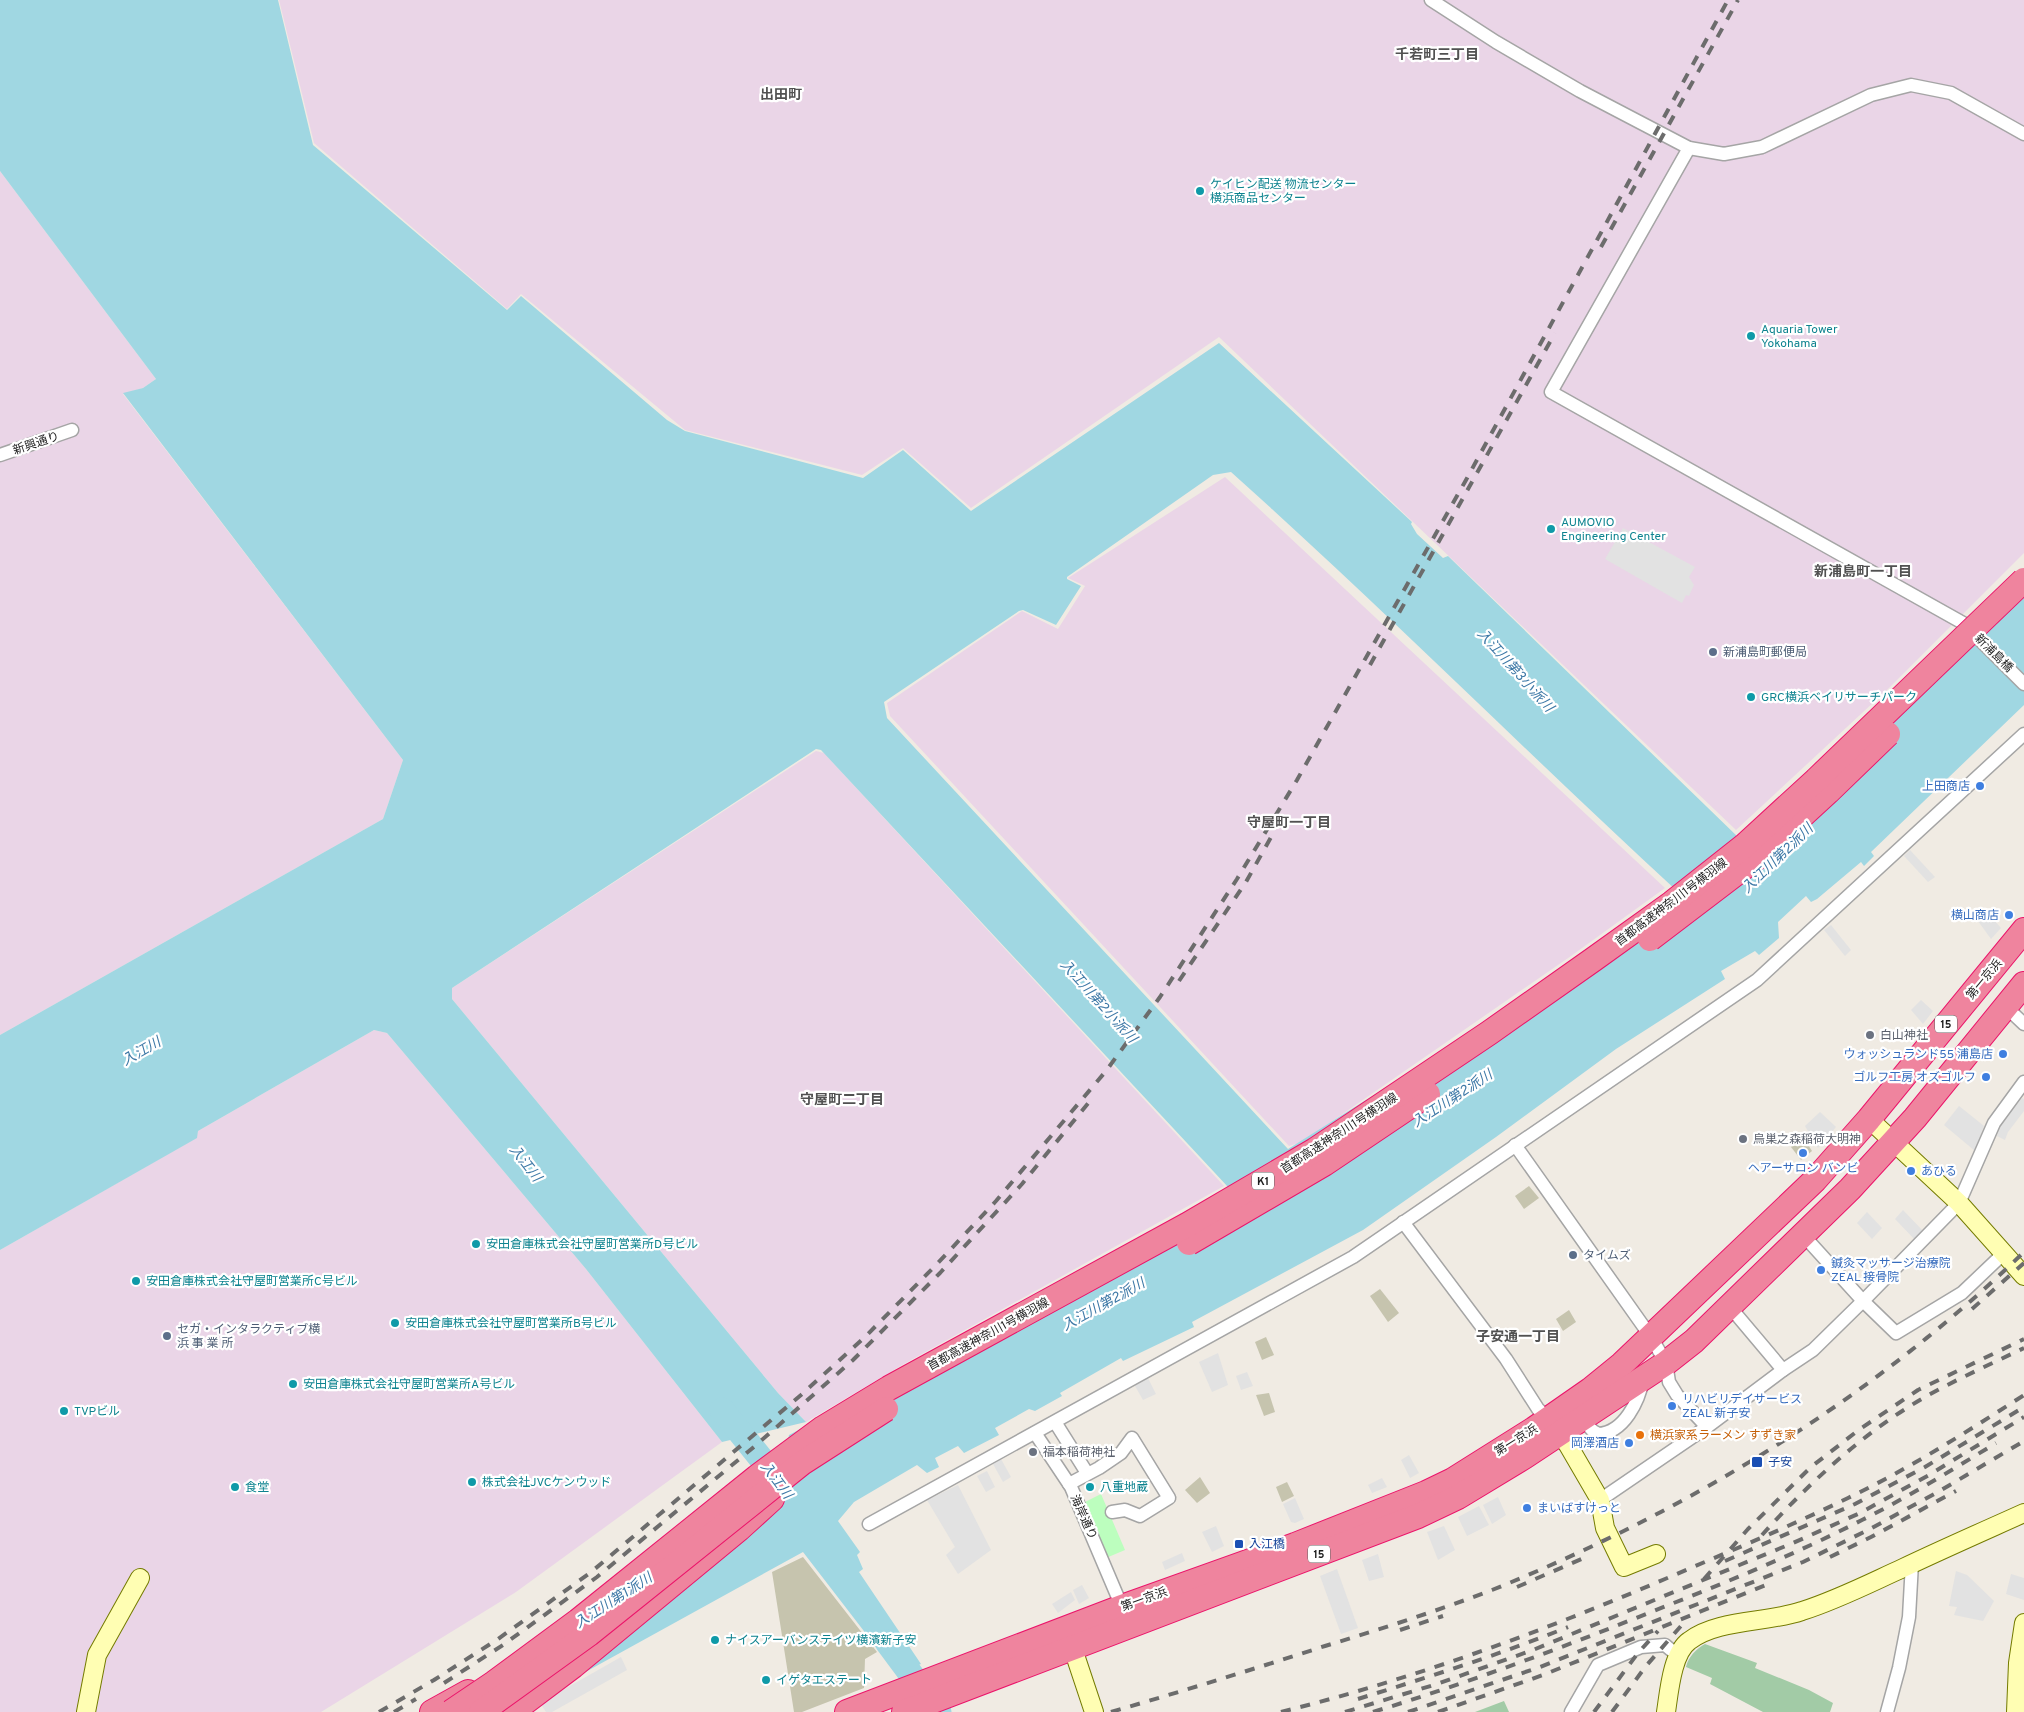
<svg xmlns="http://www.w3.org/2000/svg" width="2024" height="1712" font-family="Overpass,'Noto Sans JP',sans-serif">
	<rect width="100%" height="100%" fill="#f0ebe3"/>
	<g fill="#ead5e7">
		<path d="M 279,0 L 2024,0 L 2024,553 L 1889,688 L 1736,830 L 1219,337 L 971,508 L 903,448 L 862,475 L 685,430 L 521,294 L 507,309 L 314,143 Z"/>
		<path d="M 0,171 L 156,379 L 143,388 L 123,394 L 403,760 L 383,819 L 0,1035 Z"/>
		<path d="M 1225,477 L 1665,888 L 1571,956 L 1302,1142 L 1289,1146 L 890,716 L 887,703 L 1022,611 L 1058,629 L 1085,586 L 1068,578 Z"/>
		<path d="M 816,751 L 824,753 L 1224,1186 L 904,1364 L 806,1422 L 778,1393 L 452,999 L 452,988 Z"/>
		<path d="M 374,1030 L 387,1033 L 586,1269 L 722,1442 L 516,1592 L 321,1712 L 0,1712 L 0,1250 L 196,1138 L 198,1131 Z"/>
	</g>
	<g fill="#c6c4ae">
		<path d="M 1803,1137 L 1812,1151 L 1801,1160 L 1791,1147 Z"/>
		<path d="M 1529,1186 L 1539,1198 L 1524,1209 L 1515,1196 Z"/>
		<path d="M 1380,1289 L 1399,1313 L 1388,1322 L 1370,1296 Z"/>
		<path d="M 1569,1310 L 1576,1322 L 1563,1331 L 1556,1319 Z"/>
		<path d="M 1266,1337 L 1274,1355 L 1262,1360 L 1255,1342 Z"/>
		<path d="M 1269,1393 L 1275,1412 L 1264,1416 L 1256,1395 Z"/>
		<path d="M 1200,1477 L 1210,1493 L 1197,1503 L 1185,1490 Z"/>
		<path d="M 1287,1482 L 1294,1496 L 1282,1502 L 1276,1487 Z"/>
		<path d="M 803,1557 L 877,1652 L 865,1659 L 864,1688 L 802,1712 L 794,1712 L 772,1572 Z"/>
	</g>
	<g fill="#a2cba6">
		<path d="M 1705,1644 L 1757,1663 L 1755,1668 L 1809,1690 L 1833,1703 L 1830,1712 L 1763,1712 L 1710,1684 L 1712,1678 L 1686,1667 C 1688,1657 1697,1648 1705,1644 Z"/>
		<path d="M 1504,1701 L 1509,1712 L 1475,1712 Z"/>
	</g>
	<path fill="#bcfebe" d="M 1101,1494 L 1125,1550 L 1106,1558 L 1083,1503 Z"/>
	<g fill="#e2e2e2">
		<path d="M 1623,528 L 1695,567 L 1689,577 L 1694,585 L 1689,596 L 1686,595 L 1682,603 L 1605,559 Z"/>
		<path d="M 1910,850 L 1935,877 L 1928,882 L 1904,856 Z"/>
		<path d="M 1988,913 L 2001,928 L 1991,939 L 1978,921 Z"/>
		<path d="M 1831,925 L 1851,950 L 1845,956 L 1824,930 Z"/>
		<path d="M 1921,1000 L 1933,1011 L 1923,1024 L 1911,1010 Z"/>
		<path d="M 2022,1098 L 2024,1099 L 2024,1111 L 2008,1132 L 2005,1140 L 1997,1136 L 2000,1125 Z"/>
		<path d="M 1959,1106 L 1984,1126 L 1975,1151 L 1944,1125 Z"/>
		<path d="M 1820,1112 L 1836,1127 L 1818,1148 L 1805,1126 Z"/>
		<path d="M 1903,1210 L 1925,1233 L 1917,1242 L 1895,1219 Z"/>
		<path d="M 1867,1212 L 1882,1228 L 1872,1239 L 1857,1223 Z"/>
		<path d="M 1218,1353 L 1228,1385 L 1212,1392 L 1199,1362 Z"/>
		<path d="M 1247,1372 L 1253,1386 L 1241,1390 L 1236,1376 Z"/>
		<path d="M 1148,1378 L 1156,1394 L 1143,1400 L 1135,1386 Z"/>
		<path d="M 1409,1455 L 1419,1473 L 1410,1478 L 1401,1460 Z"/>
		<path d="M 1001,1459 L 1011,1477 L 1003,1482 L 993,1464 Z"/>
		<path d="M 987,1471 L 995,1487 L 986,1492 L 977,1476 Z"/>
		<path d="M 1382,1478 L 1387,1487 L 1372,1493 L 1368,1485 Z"/>
		<path d="M 958,1485 L 991,1550 L 958,1574 L 946,1555 L 955,1547 L 927,1500 Z"/>
		<path d="M 1498,1497 L 1506,1515 L 1492,1524 L 1483,1505 Z"/>
		<path d="M 1295,1498 L 1304,1519 L 1295,1523 L 1291,1522 L 1283,1504 Z"/>
		<path d="M 1479,1506 L 1489,1525 L 1467,1536 L 1458,1517 Z"/>
		<path d="M 1216,1526 L 1224,1546 L 1212,1552 L 1202,1532 Z"/>
		<path d="M 1444,1526 L 1455,1550 L 1438,1560 L 1427,1532 Z"/>
		<path d="M 1182,1553 L 1185,1561 L 1165,1570 L 1162,1562 Z"/>
		<path d="M 1378,1554 L 1384,1577 L 1369,1581 L 1362,1560 Z"/>
		<path d="M 1337,1569 L 1358,1628 L 1341,1634 L 1320,1576 Z"/>
		<path d="M 1956,1571 L 1967,1575 L 1994,1601 L 1983,1621 L 1954,1615 L 1957,1607 L 1949,1606 Z"/>
		<path d="M 2011,1574 L 2024,1578 L 2024,1600 L 2006,1594 Z"/>
		<path d="M 1082,1585 L 1089,1598 L 1079,1604 L 1073,1590 Z"/>
		<path d="M 1071,1592 L 1075,1600 L 1058,1613 L 1052,1604 Z"/>
		<path d="M 621,1657 L 627,1670 L 552,1712 L 546,1712 L 540,1703 Z"/>
	</g>
	<path fill="#a0d7e2" fill-rule="evenodd" d="M 0,0 L 278,0 L 313,145 L 507,310 L 521,296 L 667,420 L 685,431 L 863,478 L 903,450 L 971,511 L 1219,343 L 1412,522 L 1411,524 L 1417,534 L 1443,558 L 1448,556 L 1739,838 L 2024,572 L 2024,705 L 1871,852 L 1874,856 L 1864,866 L 1861,862 L 1817,899 L 1811,902 L 1806,896 L 1778,922 L 1779,938 L 1759,955 L 1755,951 L 1721,971 L 1725,979 L 1616,1049 L 1496,1137 L 1363,1230 L 1192,1322 L 1194,1327 L 1123,1361 L 1121,1358 L 1060,1393 L 1062,1396 L 1035,1411 L 1029,1409 L 995,1428 L 999,1435 L 964,1453 L 958,1446 L 935,1458 L 939,1467 L 927,1473 L 917,1465 L 854,1502 L 838,1521 L 860,1552 L 857,1555 L 863,1569 L 859,1572 L 921,1664 L 897,1674 L 803,1552 L 580,1675 L 776,1504 L 789,1435 L 985,1332 L 1228,1187 L 821,750 L 816,749 L 452,988 L 452,999 L 778,1393 L 806,1422 L 722,1442 L 586,1269 L 387,1033 L 374,1030 L 198,1131 L 197,1138 L 0,1250 L 0,1035 L 383,819 L 403,760 L 123,393 L 143,388 L 156,379 L 0,171 ZM 1231,472 C 1383,608 1527,753 1677,891 L 1525,1000 L 1288,1149 L 887,718 L 884,702 L 1019,611 L 1023,610 L 1056,625 L 1081,586 L 1067,579 L 1067,577 L 1213,475 Z"/>
	<g fill="none" stroke-linecap="round" stroke-linejoin="round">
		<g stroke="#a0d7e2" stroke-width="25">
			<path d="M 722,1410 L 783,1486"/>
			<path d="M 887,1642 L 939,1712"/>
		</g>
		<g stroke="#a5a5a5" stroke-width="15">
			<g id="street">
				<path d="M 1431,0 L 1496,42 L 1580,91 L 1689,148 L 1724,154 L 1762,147 L 1871,95 L 1911,85 L 1951,93 L 2024,134"/>
				<path d="M 1689,148 L 1551,392 L 1963,623 L 2024,684"/>
				<path d="M 0,455 L 72,430"/>
				<path d="M 2005,1006 L 2024,1024"/>
				<path d="M 1515,1145 L 1651,1337 L 1666,1363 L 1669,1382 L 1677,1395 L 1707,1427"/>
				<path d="M 1403,1222 L 1506,1359 L 1538,1409 L 1549,1419"/>
				<path d="M 1804,1236 L 1863,1301 L 1896,1333 L 1962,1293 L 2003,1254"/>
				<path d="M 1730,1307 L 1783,1370 L 1813,1350 L 1863,1301 L 1959,1203 L 1994,1123 L 2024,1082"/>
				<path d="M 1582,1419 L 1593,1431 L 1598,1434 C 1624,1433 1639,1401 1643,1379"/>
				<path d="M 1055,1422 L 1087,1473"/>
				<path d="M 1035,1433 L 1071,1487 L 1122,1607"/>
				<path d="M 1069,1484 L 1099,1468 L 1121,1453 L 1132,1438 L 1169,1498 L 1140,1516 L 1125,1510 L 1112,1512"/>
				<path d="M 1600,1500 L 1707,1427 L 1783,1370"/>
				<path d="M 869,1524 L 1353,1257 L 1757,980 L 2024,734"/>
				<path d="M 1571,1712 L 1598,1665 L 1641,1647 L 1665,1645 L 1671,1650"/>
				<path d="M 1887,1712 L 1899,1668 L 1909,1617 L 1912,1563"/>
			</g>
		</g>
		<g stroke="#747b00" stroke-width="20">
			<g id="secondary">
				<path d="M 1869,1119 L 1959,1203 L 2024,1276"/>
				<path d="M 1552,1423 L 1568,1445 L 1600,1500 L 1605,1528 L 1624,1567 L 1656,1554"/>
				<path d="M 1069,1637 L 1094,1712"/>
				<path d="M 86,1712 L 97,1655 L 140,1578"/>
				<path d="M 1666,1712 C 1669,1693 1672,1653 1689,1641 C 1717,1619 1768,1623 1802,1611 C 1837,1600 1870,1583 1903,1568 C 1943,1549 1984,1531 2024,1513"/>
				<path d="M 2016,1712 L 2018,1663 L 2024,1623"/>
			</g>
		</g>
		<g stroke="#eb146a" stroke-width="26">
			<g id="highway">
				<path d="M 432,1712 L 468,1692"/>
				<path d="M 512,1712 L 573,1666 L 739,1529 L 772,1499"/>
				<path d="M 847,1712 L 1122,1607 L 1295,1545 L 1426,1493 L 1453,1480 L 1534,1429 L 1590,1390 L 1622,1364 L 1815,1180 L 1869,1119 L 2024,930"/>
				<path d="M 904,1712 L 1418,1516 L 1458,1497 L 1524,1457 L 1666,1363 L 1694,1341 L 1850,1189 L 1915,1118 L 2024,984"/>
			</g>
		</g>
		<use href="#street" stroke="#fff" stroke-width="12"/>
		<use href="#secondary" stroke="#fffeb3" stroke-width="18"/>
		<use href="#highway" stroke="#ef849e" stroke-width="24"/>
		<g stroke="#6c6c6c" stroke-width="4" stroke-dasharray="10 10" stroke-linecap="butt">
			<path d="M 1601,247 L 1738,0"/>
			<path d="M 1370,665 L 1555,333"/>
			<path d="M 1179,981 L 1246,882 L 1275,830"/>
			<path d="M 1972,1309 L 2024,1263"/>
			<path d="M 1762,1535 C 1809,1483 1864,1432 1925,1397 C 1957,1379 1991,1364 2024,1348"/>
			<path d="M 1830,1557 L 1871,1537 L 1956,1491"/>
			<path d="M 1725,1561 L 1855,1504 L 1925,1467 L 2024,1407"/>
			<path d="M 1704,1579 L 1748,1529 L 1811,1467 L 1860,1429 L 1918,1390 L 2024,1339"/>
			<path d="M 1517,1587 L 1586,1557"/>
			<path d="M 1400,1630 L 1443,1616"/>
			<path d="M 444,1683 L 503,1645 L 597,1577 L 755,1446 L 853,1360 L 940,1273 L 1022,1184 L 1094,1096"/>
			<path d="M 1358,1699 C 1428,1677 1499,1655 1568,1627"/>
			<path d="M 379,1712 L 434,1680 L 498,1639 L 590,1573 L 801,1395 L 865,1337 L 935,1266 L 996,1201 L 1106,1071 L 1160,997 L 1237,879 L 1297,780 L 1466,480 L 1728,0"/>
			<path d="M 394,1712 L 416,1699"/>
			<path d="M 1111,1712 C 1183,1691 1254,1669 1325,1646 C 1381,1629 1437,1611 1492,1590 C 1688,1511 1872,1399 2024,1252"/>
			<path d="M 1281,1712 C 1413,1679 1541,1632 1665,1579 C 1728,1552 1791,1526 1852,1496 C 1912,1467 1968,1431 2024,1395"/>
			<path d="M 1345,1712 L 1437,1684 L 1533,1650 L 1793,1543 L 1860,1513 L 1929,1475 L 2024,1417"/>
			<path d="M 1373,1712 C 1467,1683 1559,1649 1651,1612 C 1722,1584 1794,1555 1862,1520 C 1908,1497 1952,1470 1996,1443"/>
			<path d="M 1408,1712 L 1540,1667 L 1803,1562 L 1868,1530 L 1938,1492 L 2024,1441"/>
			<path d="M 1438,1712 L 1543,1675 L 1766,1585"/>
			<path d="M 1594,1712 L 1638,1653 L 1658,1631"/>
			<path d="M 1612,1712 L 1646,1666 L 1687,1619"/>
		</g>
		<g stroke="#eb146a" stroke-width="26" stroke-linecap="butt">
			<g id="highway-bridge">
				<path d="M 1650,939 L 1755,859 L 1828,792 L 1888,734"/>
				<path d="M 1189,1243 L 1324,1164 L 1428,1094"/>
				<path d="M 451,1712 L 494,1683 L 578,1621 L 757,1477 L 823,1428 L 889,1388 L 1187,1225 L 1315,1150 L 1489,1033 L 1594,959 L 1672,903 L 1744,846 L 1816,780 L 2024,580"/>
				<path d="M 481,1712 L 589,1634 L 802,1463 L 886,1409"/>
			</g>
		</g>
		<use href="#highway-bridge" stroke="#ef849e" stroke-width="24"/>
	</g>
	<g fill="#0f9aa8" stroke="#fff" stroke-width="2">
		<circle cx="1200" cy="191" r="5"/>
		<circle cx="1751" cy="336" r="5"/>
		<circle cx="1551" cy="529" r="5"/>
		<circle cx="1751" cy="697" r="5"/>
		<circle cx="476" cy="1244" r="5"/>
		<circle cx="136" cy="1281" r="5"/>
		<circle cx="395" cy="1323" r="5"/>
		<circle cx="293" cy="1384" r="5"/>
		<circle cx="64" cy="1411" r="5"/>
		<circle cx="472" cy="1482" r="5"/>
		<circle cx="235" cy="1487" r="5"/>
		<circle cx="1090" cy="1487" r="5"/>
		<circle cx="715" cy="1640" r="5"/>
		<circle cx="766" cy="1680" r="5"/>
	</g>
	<g fill="#5c6f8a" stroke="#fff" stroke-width="2">
		<circle cx="1713" cy="652" r="5"/>
		<circle cx="1573" cy="1255" r="5"/>
		<circle cx="167" cy="1336" r="5"/>
	</g>
	<g fill="#3f7fe0" stroke="#fff" stroke-width="2">
		<circle cx="1980" cy="786" r="5"/>
		<circle cx="2009" cy="915" r="5"/>
		<circle cx="2003" cy="1054" r="5"/>
		<circle cx="1986" cy="1077" r="5"/>
		<circle cx="1803" cy="1153" r="5"/>
		<circle cx="1911" cy="1171" r="5"/>
		<circle cx="1821" cy="1270" r="5"/>
		<circle cx="1672" cy="1406" r="5"/>
		<circle cx="1629" cy="1443" r="5"/>
		<circle cx="1527" cy="1508" r="5"/>
	</g>
	<g fill="#6b7280" stroke="#fff" stroke-width="2">
		<circle cx="1870" cy="1035" r="5"/>
		<circle cx="1743" cy="1139" r="5"/>
		<circle cx="1033" cy="1452" r="5"/>
	</g>
	<circle fill="#e8710a" stroke="#fff" stroke-width="2" cx="1640" cy="1435" r="5"/>
	<g fill="#1a4fb4" stroke="#fff" stroke-width="2">
		<rect x="1751" y="1456" width="12" height="12" rx="2.5"/>
		<rect x="1234" y="1539" width="10" height="10" rx="2.5"/>
	</g>
	<g text-anchor="middle" stroke-width="4.5" stroke-linejoin="round" paint-order="stroke">
		<g fill="#fff" stroke="#626262" stroke-width="1">
			<rect x="1935" y="1015.5" width="22" height="17" rx="4"/>
			<rect x="1252" y="1172.5" width="22" height="17" rx="4"/>
			<rect x="1308" y="1545.5" width="22" height="17" rx="4"/>
		</g>
		<g font-size="11" font-weight="bold" fill="#1e1e1e">
			<text x="1946" y="1028">15</text>
			<text x="1263" y="1185">K1</text>
			<text x="1319" y="1558">15</text>
		</g>
		<g font-size="12" fill="#0d838f" stroke="#fff" text-anchor="start">
			<text x="1210" y="188">ケイヒン配送 物流センター<tspan x="1210" dy="14">横浜商品センター</tspan></text>
			<text x="1761" y="333">Aquaria Tower<tspan x="1761" dy="14">Yokohama</tspan></text>
			<text x="1561" y="526">AUMOVIO<tspan x="1561" dy="14">Engineering Center</tspan></text>
			<text x="1761" y="701">GRC横浜ベイリサーチパーク</text>
			<text x="486" y="1248">安田倉庫株式会社守屋町営業所D号ビル</text>
			<text x="146" y="1285">安田倉庫株式会社守屋町営業所C号ビル</text>
			<text x="405" y="1327">安田倉庫株式会社守屋町営業所B号ビル</text>
			<text x="303" y="1388">安田倉庫株式会社守屋町営業所A号ビル</text>
			<text x="74" y="1415">TVPビル</text>
			<text x="482" y="1486">株式会社JVCケンウッド</text>
			<text x="245" y="1491">食堂</text>
			<text x="1100" y="1491">八重地蔵</text>
			<text x="725" y="1644">ナイスアーバンステイツ横濱新子安</text>
			<text x="776" y="1684">イゲタエステート</text>
		</g>
		<g font-size="12" fill="#1e1e1e" stroke="#fff">
			<text transform="translate(36 443) rotate(-19)" y="4">新興通り</text>
			<text transform="translate(1994 653) rotate(45)" y="4">新浦島橋</text>
			<text transform="translate(1671 902) rotate(-37)" y="4">首都高速神奈川1号横羽線</text>
			<text transform="translate(1984 979) rotate(-50)" y="4">第一京浜</text>
			<text transform="translate(1339 1133) rotate(-33)" y="4">首都高速神奈川1号横羽線</text>
			<text transform="translate(988 1334) rotate(-29)" y="4">首都高速神奈川1号横羽線</text>
			<text transform="translate(1516 1440) rotate(-32)" y="4">第一京浜</text>
			<text transform="translate(1084 1517) rotate(66)" y="4">海岸通り</text>
			<text transform="translate(1144 1599) rotate(-20)" y="4">第一京浜</text>
		</g>
		<g font-size="12" fill="#4e5e75" stroke="#fff" text-anchor="start">
			<text x="1723" y="656">新浦島町郵便局</text>
			<text x="1583" y="1259">タイムズ</text>
			<text x="177" y="1333">セガ・インタラクティブ横<tspan x="177" dy="14">浜 事 業 所</tspan></text>
		</g>
		<g font-size="12" fill="#366cbe" stroke="#fff" text-anchor="end">
			<text x="1970" y="790">上田商店</text>
			<text x="1999" y="919">横山商店</text>
			<text x="1993" y="1058">ウォッシュランド55 浦島店</text>
			<text x="1976" y="1081">ゴルフ工房 オズゴルフ</text>
			<text x="1803" y="1172" text-anchor="middle">ヘアーサロン バンビ</text>
			<text x="1921" y="1175" text-anchor="start">あひる</text>
			<text x="1831" y="1267" text-anchor="start">鍼灸マッサージ治療院<tspan x="1831" dy="14">ZEAL 接骨院</tspan></text>
			<text x="1682" y="1403" text-anchor="start">リハビリデイサービス<tspan x="1682" dy="14">ZEAL 新子安</tspan></text>
			<text x="1619" y="1447">岡澤酒店</text>
			<text x="1537" y="1512" text-anchor="start">まいばすけっと</text>
		</g>
		<g font-size="12" fill="#5b616d" stroke="#fff" text-anchor="start">
			<text x="1880" y="1039">白山神社</text>
			<text x="1753" y="1143">烏巣之森稲荷大明神</text>
			<text x="1043" y="1456">福本稲荷神社</text>
		</g>
		<g font-size="12" fill="#c56008" stroke="#fff" text-anchor="start">
			<text x="1650" y="1439">横浜家系ラーメン すずき家</text>
		</g>
		<g font-size="12" fill="#164399" stroke="#fff" text-anchor="start">
			<text x="1768" y="1466">子安</text>
			<text x="1249" y="1548">入江橋</text>
		</g>
		<g font-size="14" font-weight="bold" fill="#515151" stroke="#fff">
			<text x="1437" y="59">千若町三丁目</text>
			<text x="781" y="99">出田町</text>
			<text x="1863" y="576">新浦島町一丁目</text>
			<text x="1289" y="827">守屋町一丁目</text>
			<text x="842" y="1104">守屋町二丁目</text>
			<text x="1518" y="1341">子安通一丁目</text>
		</g>
		<g font-size="14" font-style="italic" fill="#3d78a6" stroke="#fff">
			<text transform="translate(1516 670) rotate(48)" y="5">入江川第3小派川</text>
			<text transform="translate(1777 858) rotate(-44)" y="5">入江川第2派川</text>
			<text transform="translate(1099 1001) rotate(48)" y="5">入江川第2小派川</text>
			<text transform="translate(141 1051) rotate(-30)" y="5">入江川</text>
			<text transform="translate(1452 1098) rotate(-33)" y="5">入江川第2派川</text>
			<text transform="translate(526 1163) rotate(52)" y="5">入江川</text>
			<text transform="translate(1103 1304) rotate(-29)" y="5">入江川第2派川</text>
			<text transform="translate(777 1480) rotate(53)" y="5">入江川</text>
			<text transform="translate(613 1600) rotate(-33)" y="5">入江川第1派川</text>
		</g>
	</g>
</svg>
